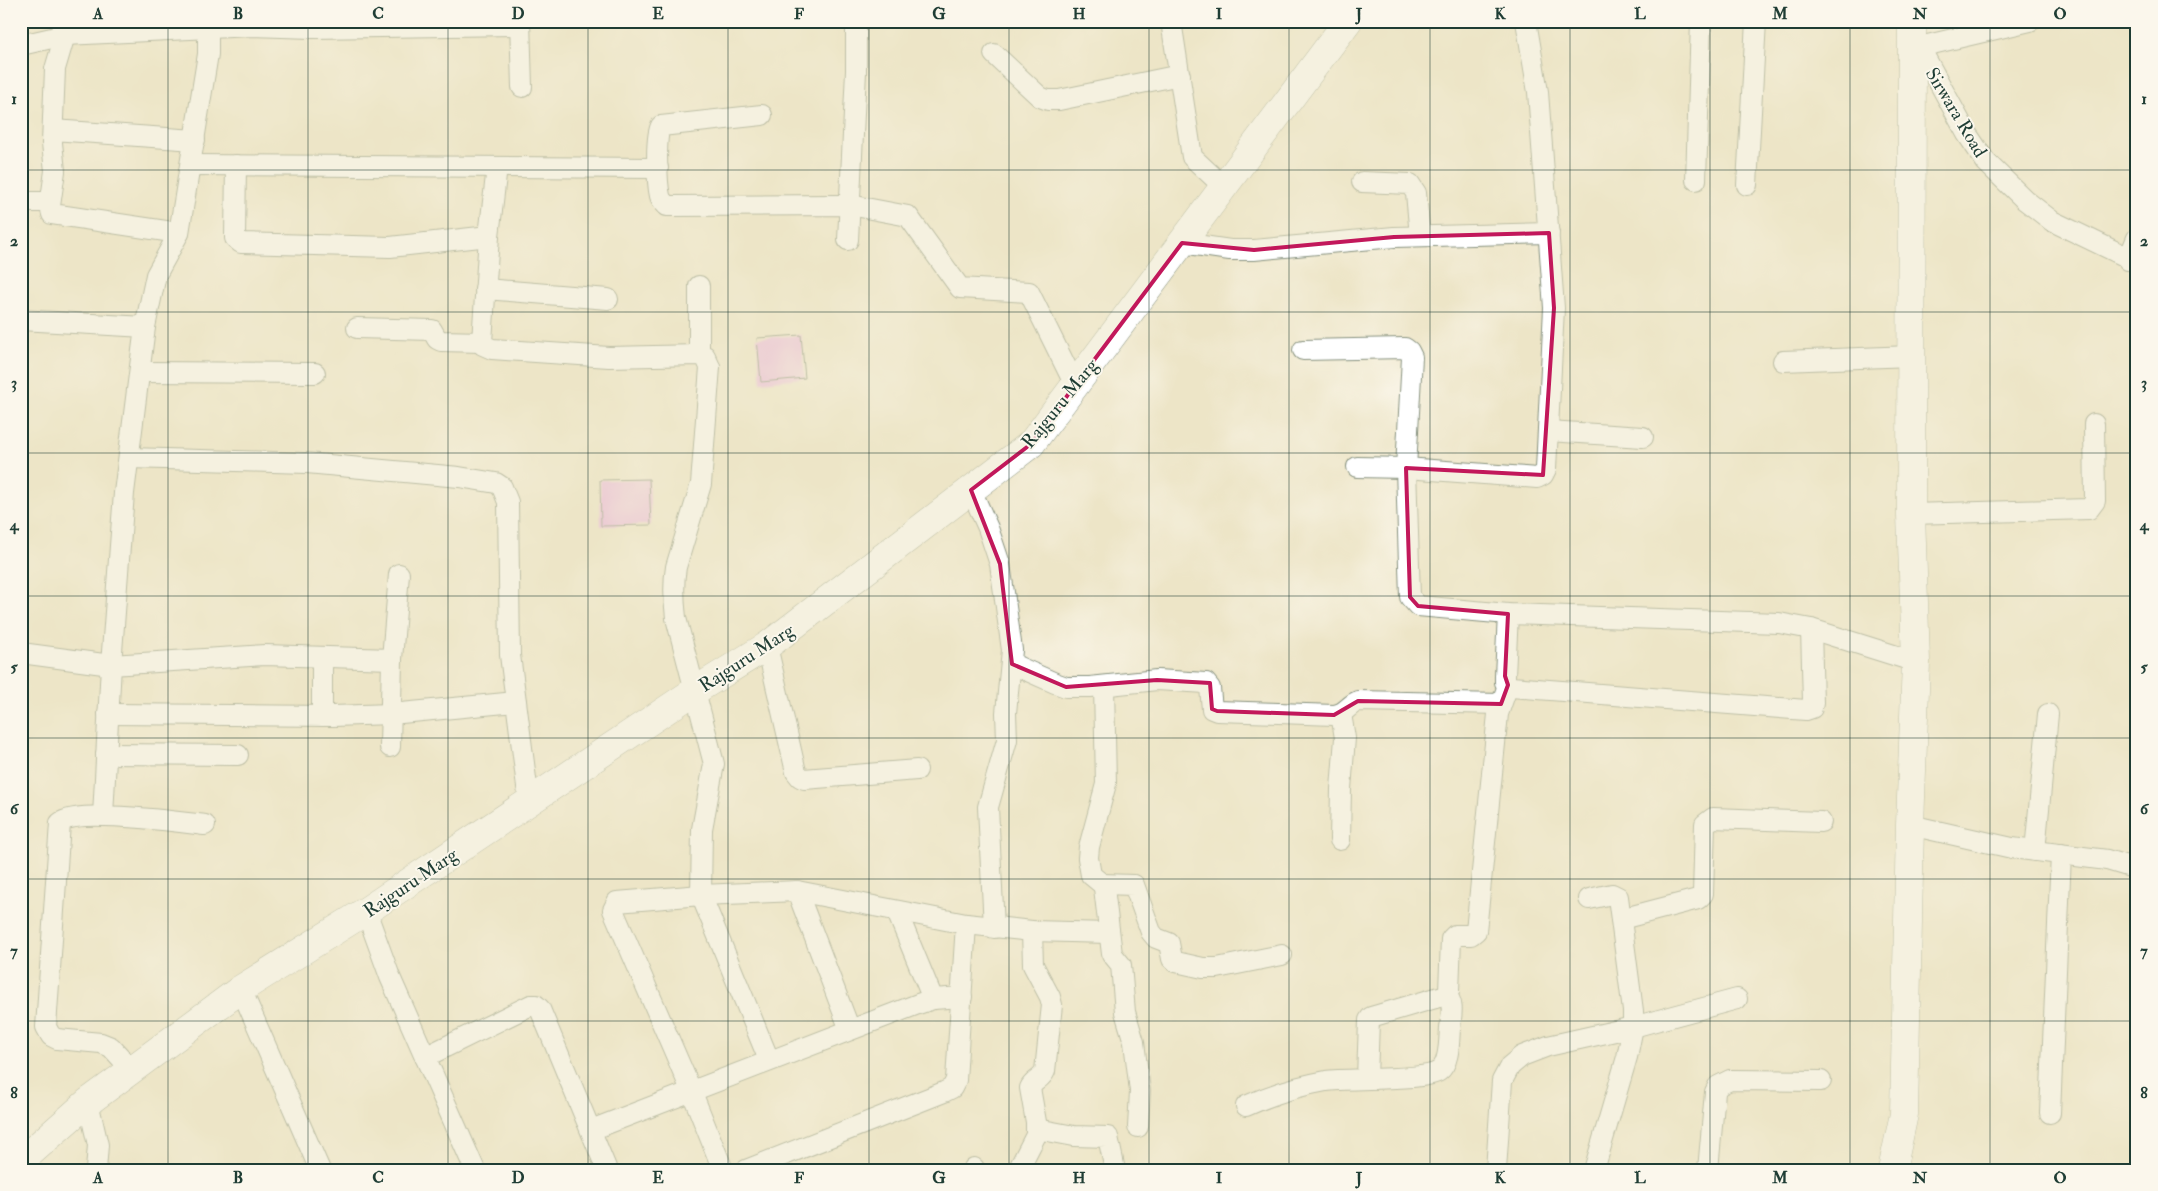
<svg xmlns="http://www.w3.org/2000/svg" width="2158" height="1191" font-family="'IM FELL Double Pica',serif">
	<rect width="100%" height="100%" fill="#fbf7ec"/>
	<filter id="ink" filterUnits="userSpaceOnUse"><feTurbulence type="fractalNoise" baseFrequency=".02" numOctaves="2"/><feDisplacementMap in="SourceGraphic" scale="10" xChannelSelector="R" yChannelSelector="G"/><feConvolveMatrix kernelMatrix="1 2 1 2 8 2 1 2 1" color-interpolation-filters="sRGB"/></filter>
	<filter id="wash" filterUnits="userSpaceOnUse"><feTurbulence type="fractalNoise" baseFrequency=".0096" numOctaves="4" result="noise"/><feDisplacementMap in="SourceGraphic" scale="20" xChannelSelector="R" yChannelSelector="G"/><feGaussianBlur stdDeviation="1.12" result="paint"/><feColorMatrix in="noise" values="0 0 0 0 0 0 0 0 0 0 0 0 0 0 0 0 0 1.4 0 .05"/><feComposite in="paint" operator="in"/></filter>
	<g filter="url(#wash)">
		<rect width="100%" height="100%" fill="#ede5c7"/>
		<g id="blocks">
			<g fill="#ebace4">
				<path d="M 801,335 L 805,378 L 761,382 L 757,338 Z"/>
				<path d="M 649,479 L 651,525 L 601,526 L 600,480 Z"/>
			</g>
		</g>
	</g>
	<g filter="url(#ink)">
		<use href="#blocks" fill-opacity="0" stroke="#86917e" stroke-width="1"/>
		<g fill="none" stroke-linecap="round" stroke-linejoin="round">
			<g stroke="#86917e" stroke-width="22">
				<g id="street">
					<path d="M 60,21 L 65,35 L 55,69 L 52,143 L 55,171 L 50,206 L 52,214 L 179,233"/>
					<path d="M 520,21 L 522,87"/>
					<path d="M 1171,21 L 1192,157 L 1224,187"/>
					<path d="M 1913,35 L 1967,134 L 1986,162 L 2025,200 L 2052,221 L 2137,262"/>
					<path d="M 21,45 L 65,35 L 252,26 L 312,28 L 520,25"/>
					<path d="M 1919,47 L 2030,21"/>
					<path d="M 994,54 L 1040,97 L 1048,100 L 1059,100 L 1180,75"/>
					<path d="M 762,115 L 661,126 C 655,136 657,183 660,196 C 661,200 664,203 667,206 L 850,205 L 908,216 L 960,288 L 1029,292 L 1075,385"/>
					<path d="M 53,130 L 195,140"/>
					<path d="M 191,165 L 658,168"/>
					<path d="M 236,165 L 235,238 L 241,243 L 390,247 L 489,236"/>
					<path d="M 497,167 L 489,236 L 482,342 L 483,345 L 492,349 L 609,357 L 699,355 L 705,356 L 710,367 L 701,484 L 676,567 C 673,584 674,601 676,618 L 714,764 L 702,829 L 701,895 L 769,1060"/>
					<path d="M 1696,180 L 1701,21"/>
					<path d="M 1362,182 L 1410,184 L 1416,193 L 1420,236"/>
					<path d="M 1747,185 L 1756,21"/>
					<path d="M 21,202 L 50,202"/>
					<path d="M 848,240 L 856,71 L 856,21"/>
					<path d="M 1182,243 L 1230,250 L 1254,250 L 1394,237 L 1549,233"/>
					<path d="M 2128,260 L 2137,238"/>
					<path d="M 485,289 L 608,299"/>
					<path d="M 21,320 L 145,327"/>
					<path d="M 357,328 L 432,330 L 437,339 L 441,341 L 482,342"/>
					<path d="M 1303,350 L 1405,348 L 1409,351 L 1412,357 L 1406,468 L 1410,597 L 1418,606 L 1508,614 L 1779,623 L 1811,629 L 1916,662"/>
					<path d="M 699,355 L 699,286"/>
					<path d="M 1783,361 L 1911,356"/>
					<path d="M 140,372 L 315,373"/>
					<path d="M 1548,431 L 1643,437"/>
					<path d="M 129,458 L 307,463 L 459,477 L 496,483 L 502,487 L 508,502 L 510,655 L 529,802"/>
					<path d="M 1357,467 L 1406,468 L 1537,478 L 1543,475 L 1546,469 L 1554,308 L 1538,92 L 1526,21"/>
					<path d="M 971,490 L 988,528 L 1000,564 L 1012,650 L 1006,713 L 1007,740 L 988,807 L 994,928"/>
					<path d="M 1911,514 L 2089,509 L 2095,501 L 2094,424"/>
					<path d="M 1508,614 L 1505,676 L 1505,682 L 1511,687 L 1806,710 L 1812,708 L 1813,703 L 1811,629"/>
					<path d="M 767,646 L 796,772 L 800,777 L 804,779 L 917,770"/>
					<path d="M 21,653 L 111,665 L 265,655 L 392,659"/>
					<path d="M 1012,664 L 1055,683 L 1066,687 L 1090,687 L 1157,680 L 1206,683 L 1210,688 L 1212,709 L 1217,711 L 1334,715 C 1346,714 1348,705 1358,701 L 1501,704"/>
					<path d="M 1104,686 L 1106,784 L 1089,847 L 1088,858 L 1091,875 L 1102,884 L 1104,888 L 1112,954 L 1121,965 L 1125,1012 L 1134,1042 L 1140,1091 L 1138,1127"/>
					<path d="M 108,714 L 333,716 L 391,714 L 516,702"/>
					<path d="M 322,716 L 322,657"/>
					<path d="M 390,747 L 392,659 L 399,574"/>
					<path d="M 106,754 L 238,755"/>
					<path d="M 103,816 L 111,665 L 124,493 L 145,327 L 156,275 L 179,233 L 208,54 L 208,21"/>
					<path d="M 1910,825 L 2012,848 L 2107,860 L 2137,869"/>
					<path d="M 1340,840 L 1341,789 L 1345,738 L 1341,714"/>
					<path d="M 2035,851 L 2048,714"/>
					<path d="M 1102,884 L 1134,885 L 1151,932 L 1156,938 L 1169,943 L 1172,959 L 1176,962 L 1203,968 L 1217,968 L 1282,955"/>
					<path d="M 797,891 L 850,1030"/>
					<path d="M 1589,899 L 1612,894 L 1618,897 L 1633,1011 L 1633,1027 L 1627,1057 L 1594,1170"/>
					<path d="M 366,911 L 390,977 L 475,1170"/>
					<path d="M 897,912 L 933,999"/>
					<path d="M 1621,919 L 1698,899 L 1703,894 L 1705,824 L 1713,818 L 1821,822"/>
					<path d="M 241,989 L 320,1170"/>
					<path d="M 425,1057 L 531,1005 L 536,1005 L 540,1009 L 607,1170"/>
					<path d="M 132,1070 L 111,1047 L 101,1043 L 57,1039 L 51,1036 L 46,1027 L 60,823 C 77,808 179,822 205,825"/>
					<path d="M 1367,1079 L 1369,1020 L 1371,1017 L 1446,995 L 1449,991 L 1451,939 L 1455,935 L 1471,935 L 1476,931 L 1498,714 L 1508,685"/>
					<path d="M 88,1102 L 98,1145 L 96,1170"/>
					<path d="M 1246,1106 C 1272,1094 1298,1086 1326,1081 C 1348,1078 1425,1081 1439,1071 C 1450,1063 1449,1040 1450,1028 C 1451,1017 1455,1003 1446,995"/>
					<path d="M 2050,1113 L 2061,854"/>
					<path d="M 1037,1129 L 1074,1136 L 1108,1137 L 1115,1170"/>
					<path d="M 591,1130 L 918,1004 L 933,999 L 962,997"/>
					<path d="M 723,1170 L 691,1090 L 613,910 L 617,902 L 701,895 L 797,891 L 966,924 L 1032,931 L 1109,933"/>
					<path d="M 746,1170 L 944,1092 L 952,1088 L 956,1080 L 966,924"/>
					<path d="M 973,1170 L 974,1168"/>
					<path d="M 1018,1170 L 1036,1135 L 1036,1122 L 1030,1088 C 1033,1081 1042,1079 1045,1071 L 1052,1005 L 1050,997 L 1033,965 L 1032,931"/>
					<path d="M 1496,1170 L 1502,1081 L 1510,1066 L 1522,1056 L 1548,1046 L 1633,1027 L 1737,999"/>
					<path d="M 1708,1170 L 1715,1092 L 1718,1086 L 1730,1080 L 1821,1081"/>
				</g>
			</g>
			<g stroke="#86917e" stroke-width="29">
				<g id="secondary">
					<path d="M 21,1161 L 88,1102 L 241,989 L 366,911 L 696,690 L 767,646 L 1031,444 L 1348,21"/>
					<path d="M 1892,1170 L 1904,1114 L 1910,825 L 1916,662 L 1911,514 L 1912,21"/>
				</g>
			</g>
			<use href="#street" stroke="#fff" stroke-width="20"/>
			<use href="#secondary" stroke="#fff" stroke-width="28"/>
		</g>
	</g>
	<path d="M0 0H2158V1191H0ZM 1549,233 L 1554,308 L 1543,475 L 1406,468 L 1410,597 L 1418,606 L 1508,614 L 1505,676 L 1508,685 L 1501,704 L 1358,701 L 1334,715 L 1217,711 L 1212,709 L 1210,683 L 1157,680 L 1066,687 L 1012,664 L 1000,564 L 971,490 L 1031,444 L 1182,243 L 1254,250 L 1394,237 Z" fill="#ede5c7" fill-opacity=".55" fill-rule="evenodd"/>
	<path fill="none" stroke="#c2185b" stroke-width="4" stroke-linejoin="round" d="M 1549,233 L 1554,308 L 1543,475 L 1406,468 L 1410,597 L 1418,606 L 1508,614 L 1505,676 L 1508,685 L 1501,704 L 1358,701 L 1334,715 L 1217,711 L 1212,709 L 1210,683 L 1157,680 L 1066,687 L 1012,664 L 1000,564 L 971,490 L 1031,444 L 1182,243 L 1254,250 L 1394,237 Z"/>
	<path fill="none" stroke="#1f3d34" stroke-width="1" stroke-opacity="0.55" d="M 168,21 L 168,1170M 308,21 L 308,1170M 448,21 L 448,1170M 588,21 L 588,1170M 728,21 L 728,1170M 869,21 L 869,1170M 1009,21 L 1009,1170M 1149,21 L 1149,1170M 1289,21 L 1289,1170M 1430,21 L 1430,1170M 1570,21 L 1570,1170M 1710,21 L 1710,1170M 1850,21 L 1850,1170M 1990,21 L 1990,1170M 21,170 L 2137,170M 21,312 L 2137,312M 21,453 L 2137,453M 21,596 L 2137,596M 21,738 L 2137,738M 21,879 L 2137,879M 21,1021 L 2137,1021"/>
	<g text-anchor="middle" stroke-width="4" stroke-linejoin="round" paint-order="stroke">
		<g font-size="19" fill="#1f3d34" stroke="#fbf7ec">
			<text transform="translate(1957 112) rotate(59)" y="7">Sirwara Road</text>
			<text transform="translate(1059 403) rotate(-51)" y="7">Rajguru Marg</text>
			<text transform="translate(746 657) rotate(-33)" y="7">Rajguru Marg</text>
			<text transform="translate(410 882) rotate(-34)" y="7">Rajguru Marg</text>
		</g>
	</g>
	<rect width="2158" height="1191" fill="none" stroke="#fbf7ec" stroke-width="55"/>
	<rect x="28" y="28" width="2102" height="1136" fill="none" stroke="#1f3d34" stroke-width="2"/>
	<g font-size="16" text-anchor="middle" font-weight="bold" fill="#1f3d34">
		<text x="98" y="19">A</text>
		<text x="238" y="19">B</text>
		<text x="378" y="19">C</text>
		<text x="518" y="19">D</text>
		<text x="658" y="19">E</text>
		<text x="799" y="19">F</text>
		<text x="939" y="19">G</text>
		<text x="1079" y="19">H</text>
		<text x="1219" y="19">I</text>
		<text x="1359" y="19">J</text>
		<text x="1500" y="19">K</text>
		<text x="1640" y="19">L</text>
		<text x="1780" y="19">M</text>
		<text x="1920" y="19">N</text>
		<text x="2060" y="19">O</text>
		<text x="14" y="104">1</text>
		<text x="2144" y="104">1</text>
		<text x="14" y="246">2</text>
		<text x="2144" y="246">2</text>
		<text x="14" y="388">3</text>
		<text x="2144" y="388">3</text>
		<text x="14" y="530">4</text>
		<text x="2144" y="530">4</text>
		<text x="14" y="672">5</text>
		<text x="2144" y="672">5</text>
		<text x="14" y="814">6</text>
		<text x="2144" y="814">6</text>
		<text x="14" y="956">7</text>
		<text x="2144" y="956">7</text>
		<text x="14" y="1098">8</text>
		<text x="2144" y="1098">8</text>
		<text x="98" y="1183">A</text>
		<text x="238" y="1183">B</text>
		<text x="378" y="1183">C</text>
		<text x="518" y="1183">D</text>
		<text x="658" y="1183">E</text>
		<text x="799" y="1183">F</text>
		<text x="939" y="1183">G</text>
		<text x="1079" y="1183">H</text>
		<text x="1219" y="1183">I</text>
		<text x="1359" y="1183">J</text>
		<text x="1500" y="1183">K</text>
		<text x="1640" y="1183">L</text>
		<text x="1780" y="1183">M</text>
		<text x="1920" y="1183">N</text>
		<text x="2060" y="1183">O</text>
	</g>
</svg>
